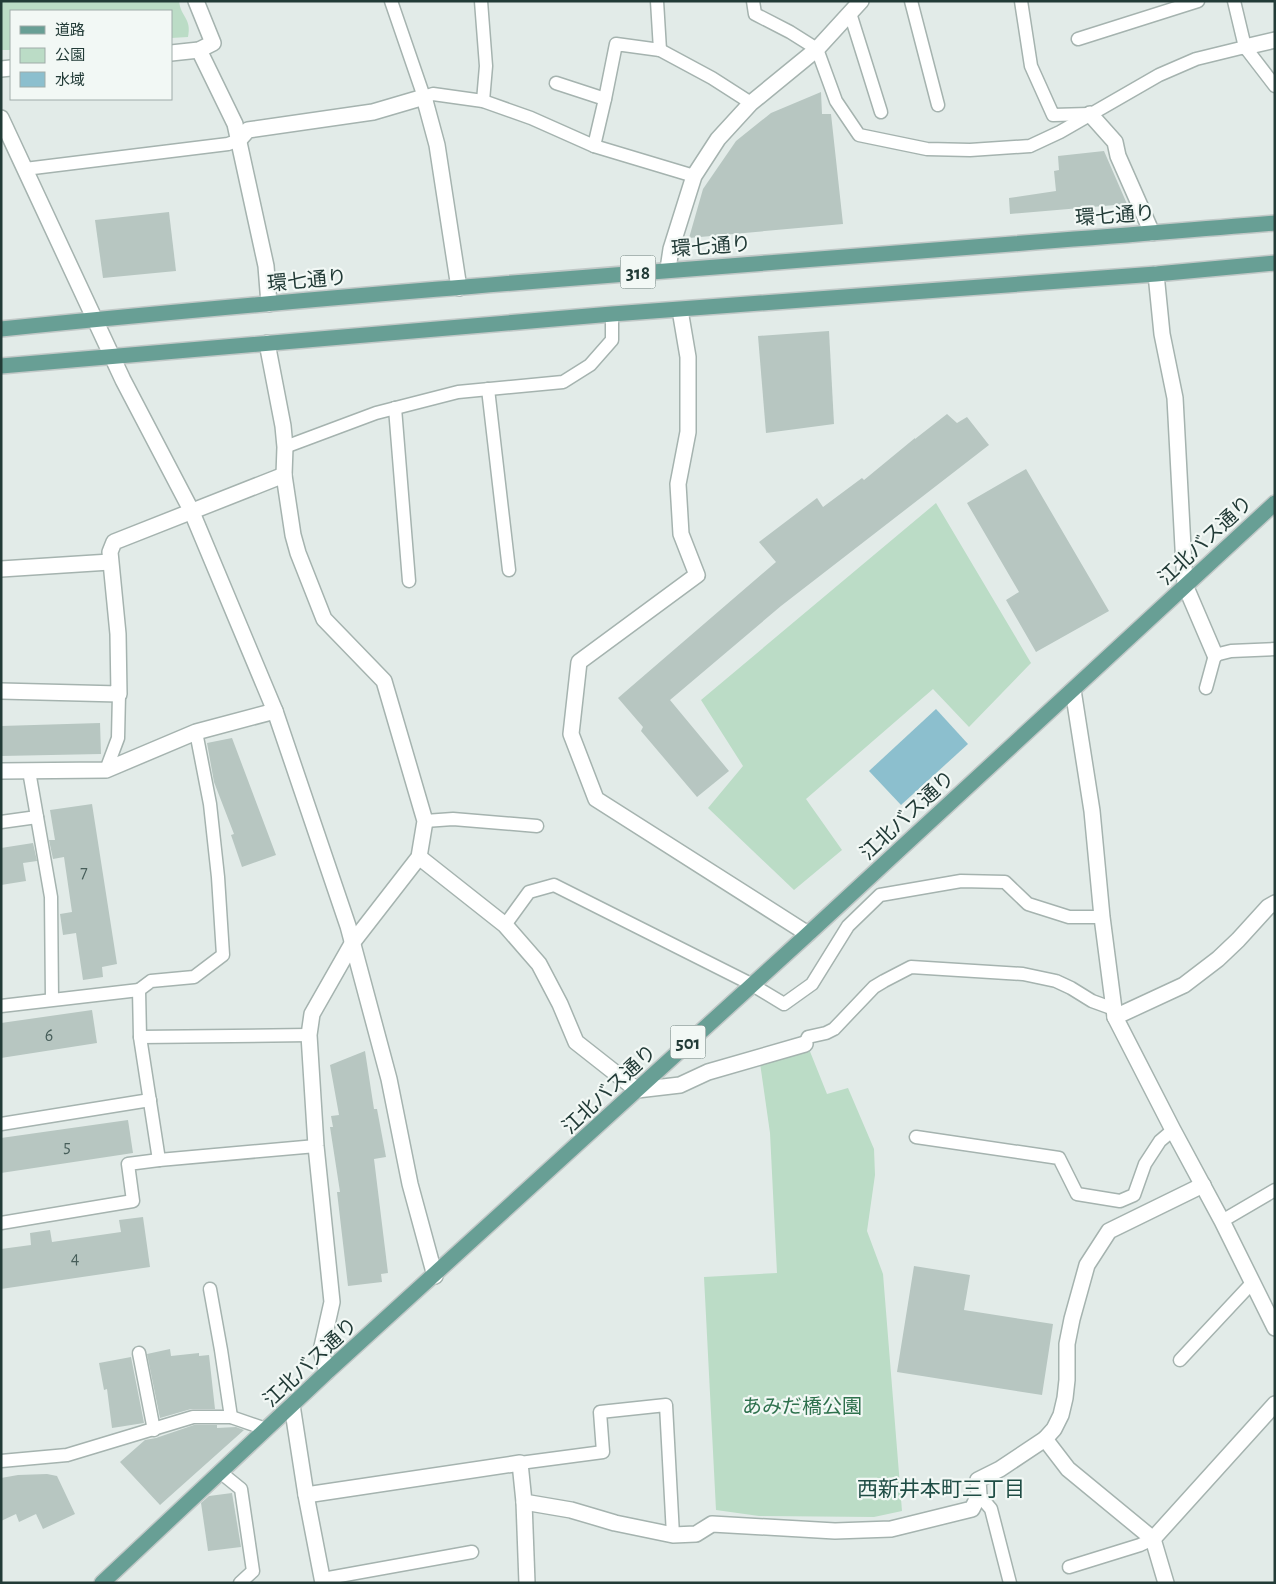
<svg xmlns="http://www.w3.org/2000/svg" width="1276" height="1584" font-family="'Alegreya Sans','Noto Sans JP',sans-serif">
	<rect width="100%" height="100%" fill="#e2ebe8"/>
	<g fill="#bbdcc6">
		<path d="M 1,1 L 179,1 C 181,18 192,18 188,37 L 171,38 L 171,11 L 11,11 L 11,50 L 1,50 Z"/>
		<path d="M 936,503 L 1031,663 L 969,727 L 933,689 L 806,799 L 842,850 L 794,890 L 708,808 L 743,766 L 701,700 Z"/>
		<path d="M 809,1049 L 827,1094 L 848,1088 L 874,1149 L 875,1175 L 867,1231 L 883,1274 L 902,1511 L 874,1517 L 759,1516 L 716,1510 L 704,1277 L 777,1273 L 770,1133 L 760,1063 Z"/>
	</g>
	<path fill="#8cbfce" d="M 936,709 L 968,744 L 901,805 L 869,771 Z"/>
	<g fill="#b7c6c1">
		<path d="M 821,92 L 822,114 L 831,114 L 843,224 L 689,238 L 703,189 L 736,141 L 771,113 Z"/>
		<path d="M 1104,151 L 1127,204 L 1010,214 L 1009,198 L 1056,191 L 1054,171 L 1059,170 L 1058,156 Z"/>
		<path d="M 169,212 L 176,271 L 103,278 L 95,220 Z"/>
		<path d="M 829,331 L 834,424 L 766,433 L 758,336 Z"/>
		<path d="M 947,414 L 957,423 L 967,417 L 989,445 L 781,606 L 670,700 L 729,771 L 697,797 L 641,731 L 643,727 L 618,698 L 776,562 L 759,542 L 817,498 L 823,507 L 862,478 L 864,480 L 915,438 L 915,439 Z"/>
		<path d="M 1026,469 L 1109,611 L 1036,652 L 1006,600 L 1019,592 L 967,503 Z"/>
		<path d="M 100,723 L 101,754 L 1,756 L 1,726 Z"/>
		<path d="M 232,738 L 276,855 L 242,867 L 231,835 L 234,834 L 214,782 L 207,743 Z"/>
		<path d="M 92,804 L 117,964 L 102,967 L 103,977 L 83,980 L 76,933 L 63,935 L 60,914 L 72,912 L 64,857 L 53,859 L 49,840 L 55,840 L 50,810 Z"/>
		<path d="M 33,843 L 37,861 L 23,863 L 26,881 L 1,885 L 1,848 Z"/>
		<path d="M 92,1010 L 97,1043 L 1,1058 L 1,1023 Z"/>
		<path d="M 365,1051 L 374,1109 L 377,1109 L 386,1157 L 374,1159 L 388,1273 L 381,1274 L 382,1282 L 348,1286 L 337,1192 L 340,1192 L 330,1127 L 333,1127 L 331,1116 L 339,1115 L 330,1065 Z"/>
		<path d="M 128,1120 L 133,1153 L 1,1173 L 1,1138 Z"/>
		<path d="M 143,1217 L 150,1267 L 1,1289 L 1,1249 L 31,1245 L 30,1233 L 50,1230 L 52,1242 L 121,1232 L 119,1220 Z"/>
		<path d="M 914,1266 L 970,1275 L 964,1310 L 1053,1324 L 1042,1395 L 897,1372 Z"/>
		<path d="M 170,1349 L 171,1356 L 199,1353 L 199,1356 L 209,1355 L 215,1409 L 191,1409 L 160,1418 L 147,1354 Z"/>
		<path d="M 131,1357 L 144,1423 L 112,1428 L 107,1389 L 104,1390 L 99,1363 Z"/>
		<path d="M 194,1425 L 217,1425 L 217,1428 L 236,1427 L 244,1430 L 160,1505 L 120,1462 L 145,1440 L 156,1438 Z"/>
		<path d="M 47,1474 L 57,1476 L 75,1514 L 43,1529 L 36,1514 L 19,1522 L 16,1514 L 1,1521 L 1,1478 L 18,1475 Z"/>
		<path d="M 232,1493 L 241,1547 L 208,1551 L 201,1503 L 209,1496 Z"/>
	</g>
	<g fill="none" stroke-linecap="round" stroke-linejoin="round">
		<g stroke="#a5b3af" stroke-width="15">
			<g id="service">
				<path d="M 391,1 L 424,97 L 433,94 L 483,101 L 531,118 L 594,146 L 694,176"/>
				<path d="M 481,1 L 486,66 L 483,101"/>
				<path d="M 657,1 L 660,50"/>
				<path d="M 753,1 L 755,14 L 790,32 L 817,49 L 836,101 L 859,135 L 927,149 L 970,150 L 1030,146 L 1060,132 L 1159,75 L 1196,59 L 1245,47"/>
				<path d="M 911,1 L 938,105"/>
				<path d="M 1021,1 L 1031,66 L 1053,115 L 1089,114"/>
				<path d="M 1234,1 L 1245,47 L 1275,86"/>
				<path d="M 850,13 L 881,112"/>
				<path d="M 1078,39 L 1198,1"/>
				<path d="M 556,83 L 605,99"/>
				<path d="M 594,146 L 605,99 L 616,44 L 660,50 L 712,78 L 751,103"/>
				<path d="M 25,169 L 228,144 L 239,140"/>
				<path d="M 488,389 L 509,570"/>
				<path d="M 395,408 L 409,581"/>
				<path d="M 285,447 L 376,413 L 458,392 L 563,382 L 590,365 L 612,340 L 612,314"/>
				<path d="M 1206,688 L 1215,655 L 1231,651 L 1275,649"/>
				<path d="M 106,770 L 118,738 L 119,694"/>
				<path d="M 29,771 L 51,897 L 52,999"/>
				<path d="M 425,821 L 453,819 L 537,826"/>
				<path d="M 1,822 L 37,817"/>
				<path d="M 505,925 L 529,892 L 554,885 L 751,984 L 784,1004 L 812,984 L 848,926 L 880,895 L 961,881 L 1005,882 L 1028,904 L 1069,917 L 1102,917"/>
				<path d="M 1,1006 L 139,990"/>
				<path d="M 140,1037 L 309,1035"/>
				<path d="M 805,1044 L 808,1037 L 826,1033 L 834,1029 L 874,987 L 884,981 L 911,967 L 1023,974 L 1056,981 L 1071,988 L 1092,1001 L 1114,1009"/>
				<path d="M 1,1124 L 150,1100"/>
				<path d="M 916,1137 L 1059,1158 L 1077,1194 L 1120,1201 L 1134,1195 L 1145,1164 L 1160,1141 L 1173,1130"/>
				<path d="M 159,1160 L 140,1037 L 139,990 L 151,981 L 194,977 L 223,955 L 218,877 L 210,804 L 196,732"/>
				<path d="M 1222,1221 L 1275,1190"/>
				<path d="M 1,1223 L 133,1201 L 128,1164 L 159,1160 L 316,1146"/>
				<path d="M 210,1289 L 221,1350 L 231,1417"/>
				<path d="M 139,1353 L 154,1430"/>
				<path d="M 1180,1360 L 1252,1283"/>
				<path d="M 1,1461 L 67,1455 L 193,1417 L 231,1417 L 266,1429"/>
				<path d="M 520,1463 L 603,1452 L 600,1412 L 666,1405 L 673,1535"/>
				<path d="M 220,1472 L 241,1489 L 253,1571 L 240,1583"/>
				<path d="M 979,1495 L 991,1509 L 1010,1583"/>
				<path d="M 1069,1567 L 1140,1545 L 1153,1539"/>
				<path d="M 323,1579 L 472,1552"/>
			</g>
		</g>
		<g stroke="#a5b3af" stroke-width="18">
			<g id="minor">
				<path d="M 1245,47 L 1275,40"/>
				<path d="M 199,50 L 235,124 L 266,266 L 269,304"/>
				<path d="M 171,53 L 199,50 L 213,43 L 196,1"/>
				<path d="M 1,69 L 11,68"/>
				<path d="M 1090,114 L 1115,142 L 1118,156 L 1152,233"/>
				<path d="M 239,140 L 248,130 L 373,112 L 424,97 L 437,145 L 459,288"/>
				<path d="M 668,269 L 671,249 L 694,176 L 718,139 L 751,103 L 817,49 L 861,1"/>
				<path d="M 1156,274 L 1162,334 L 1175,398 L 1185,585 L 1215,655"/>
				<path d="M 680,310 L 688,357 L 688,432 L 678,484 L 681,534 L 697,575 L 579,662 L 571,734 L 596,799 L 808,934"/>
				<path d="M 267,343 L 283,426 L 285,447 L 284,475 L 293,535 L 298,553 L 324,619 L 384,681 L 425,821 L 419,857 L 353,942 L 312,1014 L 309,1035 L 316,1146 L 332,1302 L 321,1351 L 327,1372"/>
				<path d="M 1,569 L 110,562"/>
				<path d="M 1073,690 L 1092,811 L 1102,917 L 1115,1017 L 1173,1130 L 1222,1221 L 1275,1328"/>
				<path d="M 1,691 L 119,694 L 118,634 L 110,552 L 114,542 L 284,475"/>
				<path d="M 1,771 L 106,770 L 196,732 L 275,711"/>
				<path d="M 419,857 L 505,925 L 539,964 L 560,1004 L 576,1042 L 637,1090 L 680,1085 L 708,1072 L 805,1044"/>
				<path d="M 1115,1017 L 1184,985 L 1218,959 L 1238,940 L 1268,907 L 1275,903"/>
				<path d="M 1045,1439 L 1068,1469 L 1153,1539 L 1275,1404"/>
				<path d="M 306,1495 L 520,1463 L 524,1502 L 571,1510 L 615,1523 L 673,1535 L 696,1534 L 712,1524 L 835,1531 L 891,1529 L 972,1509 L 979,1495 L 978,1480 L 1000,1469 L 1045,1439 L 1054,1429 L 1061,1415 L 1065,1398 L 1067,1380 L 1067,1344 L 1072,1319 L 1087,1265 L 1109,1231 L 1203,1185"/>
				<path d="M 524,1502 L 527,1583"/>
				<path d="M 1153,1539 L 1166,1583"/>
			</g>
		</g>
		<g stroke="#a5b3af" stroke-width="18">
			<g id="tertiary">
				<path d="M 1,118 L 123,380 L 191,510 L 275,711 L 348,926 L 389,1079 L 410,1184 L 435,1276"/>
				<path d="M 292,1405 L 306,1495 L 323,1583"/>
			</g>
		</g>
		<g stroke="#c1c8c7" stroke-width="18">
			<g id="primary">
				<path d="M 1,329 C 425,286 850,258 1275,223"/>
				<path d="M 1,366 L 612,314 L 1156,274 L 1275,263"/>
				<path d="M 102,1583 L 327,1372 L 808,934 L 1275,503"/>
			</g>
		</g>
		<use href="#service" stroke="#fff" stroke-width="12"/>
		<use href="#minor" stroke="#fff" stroke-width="15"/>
		<use href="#tertiary" stroke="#fff" stroke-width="15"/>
		<use href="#primary" stroke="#689f95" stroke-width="15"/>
	</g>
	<g text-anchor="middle" stroke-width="4.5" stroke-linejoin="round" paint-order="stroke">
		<g font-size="18" fill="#475e5a">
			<text x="84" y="878">7</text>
			<text x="49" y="1041">6</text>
			<text x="67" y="1152">5</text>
			<text x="75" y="1264">4</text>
		</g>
		<g fill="#f2f8f5" stroke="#607470" stroke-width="1">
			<rect x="620.5" y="255.5" width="35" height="33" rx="4"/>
			<rect x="670.5" y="1025.5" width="35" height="33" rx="4"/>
		</g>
		<g font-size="19" font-weight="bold" fill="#223b37">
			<text x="638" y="279">318</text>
			<text x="688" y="1049">501</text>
		</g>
		<g font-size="20" fill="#223b37" stroke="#f2f8f5">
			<text transform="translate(1115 215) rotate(-4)" y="7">環七通り</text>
			<text transform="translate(711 246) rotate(-4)" y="7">環七通り</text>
			<text transform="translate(307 280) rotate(-5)" y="7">環七通り</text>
			<text transform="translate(1205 540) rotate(-43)" y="7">江北バス通り</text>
			<text transform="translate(907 815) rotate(-43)" y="7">江北バス通り</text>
			<text transform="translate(609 1089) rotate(-43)" y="7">江北バス通り</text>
			<text transform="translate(310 1362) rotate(-43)" y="7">江北バス通り</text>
		</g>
		<g font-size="20" fill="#2e714d" stroke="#f2f8f5">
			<text x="802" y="1413">あみだ橋公園</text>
		</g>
		<g font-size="21" fill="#1f4d45" stroke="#f2f8f5">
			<text x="941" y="1496">西新井本町三丁目</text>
		</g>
	</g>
	<rect width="1276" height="1584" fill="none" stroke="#223b37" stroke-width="5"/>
	<rect x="10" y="10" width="162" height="90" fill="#f2f8f5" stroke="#9faca9"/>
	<rect x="20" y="26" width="25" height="8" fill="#689f95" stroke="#9faca9"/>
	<text x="55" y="35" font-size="15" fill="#223b37">道路</text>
	<rect x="20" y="48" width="25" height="15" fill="#bbdcc6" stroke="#9faca9"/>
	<text x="55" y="60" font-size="15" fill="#223b37">公園</text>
	<rect x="20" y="72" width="25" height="15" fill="#8cbfce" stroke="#9faca9"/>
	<text x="55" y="85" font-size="15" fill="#223b37">水域</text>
</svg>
